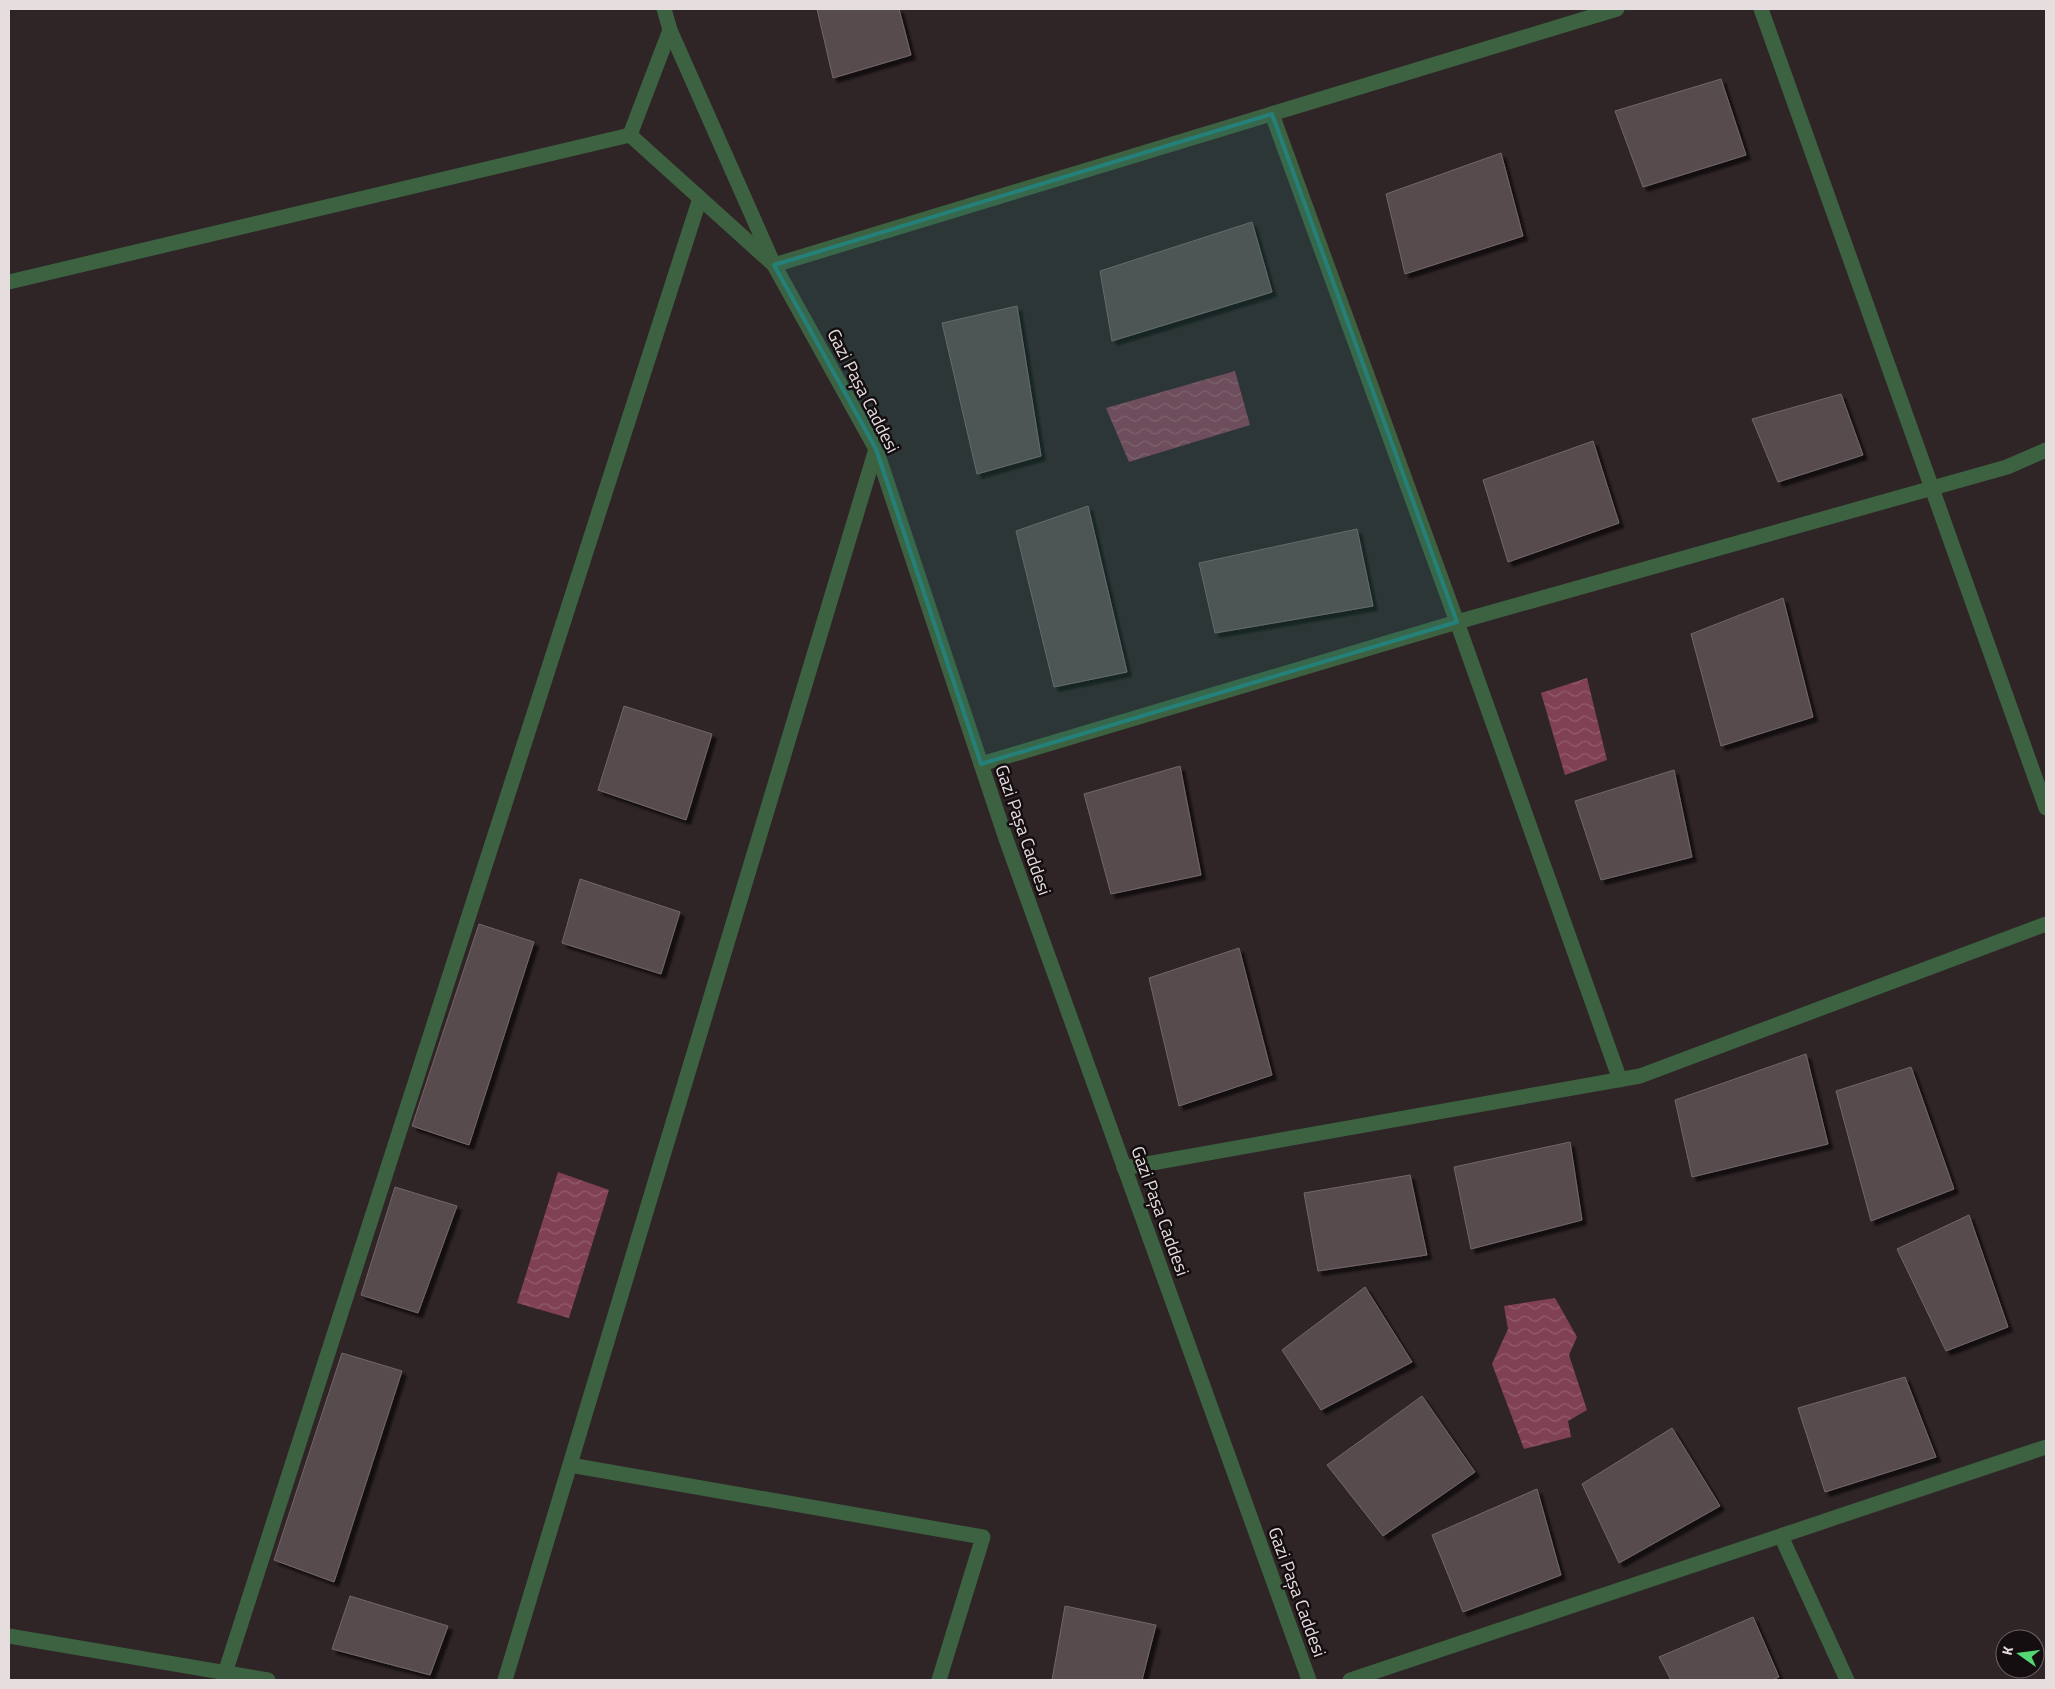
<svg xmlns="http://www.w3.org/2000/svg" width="2055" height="1689" font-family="'Titillium Web',sans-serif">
	<defs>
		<pattern id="water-waves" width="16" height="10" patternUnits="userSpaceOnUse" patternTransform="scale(1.25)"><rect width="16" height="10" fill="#814155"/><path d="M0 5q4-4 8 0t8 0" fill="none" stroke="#935c6d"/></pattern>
		<filter id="shadow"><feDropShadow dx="4.5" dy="4.5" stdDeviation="1" flood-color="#0009"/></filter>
	</defs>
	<rect width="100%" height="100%" fill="#2f2426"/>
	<g fill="url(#water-waves)">
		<path d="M 1235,371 L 1250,425 L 1129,462 L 1106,408 Z"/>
		<path d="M 1587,678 L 1607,760 L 1565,775 L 1541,693 Z"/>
		<path d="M 558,1172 L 609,1190 L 569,1318 L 517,1303 Z"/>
		<path d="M 1555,1298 L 1577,1337 L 1569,1355 L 1587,1410 L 1568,1421 L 1571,1437 L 1524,1449 L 1492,1364 L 1508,1329 L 1504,1306 Z"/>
	</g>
	<g fill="#584b4e" stroke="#736669" filter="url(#shadow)">
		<path d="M 817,9 L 899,9 L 911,55 L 833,78 Z"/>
		<path d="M 1721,79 L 1746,155 L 1643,187 L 1615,111 Z"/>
		<path d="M 1501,153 L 1523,236 L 1405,274 L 1386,194 Z"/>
		<path d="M 1252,222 L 1272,292 L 1112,341 L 1100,271 Z"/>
		<path d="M 1017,306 L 1041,456 L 977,474 L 942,323 Z"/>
		<path d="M 1841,394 L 1863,455 L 1778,482 L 1752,419 Z"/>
		<path d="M 1593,441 L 1619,523 L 1508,562 L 1483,480 Z"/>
		<path d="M 1088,506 L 1127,672 L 1054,687 L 1016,531 Z"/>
		<path d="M 1357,529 L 1373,606 L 1215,633 L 1199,563 Z"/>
		<path d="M 1783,598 L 1813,717 L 1721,746 L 1691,634 Z"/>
		<path d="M 624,706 L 712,734 L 686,820 L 598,790 Z"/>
		<path d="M 1180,766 L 1201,875 L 1111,894 L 1084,794 Z"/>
		<path d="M 1674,770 L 1692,857 L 1601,880 L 1575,801 Z"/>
		<path d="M 580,879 L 680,912 L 661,974 L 562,943 Z"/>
		<path d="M 479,924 L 534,942 L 469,1145 L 412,1126 Z"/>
		<path d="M 1239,948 L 1272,1075 L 1179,1106 L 1149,978 Z"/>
		<path d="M 1806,1054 L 1828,1144 L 1692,1177 L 1675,1100 Z"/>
		<path d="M 1911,1067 L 1954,1189 L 1871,1221 L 1836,1091 Z"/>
		<path d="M 1570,1142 L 1582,1220 L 1471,1249 L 1454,1167 Z"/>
		<path d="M 1410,1175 L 1427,1255 L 1318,1271 L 1304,1193 Z"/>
		<path d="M 395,1187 L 457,1206 L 418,1313 L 361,1295 Z"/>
		<path d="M 1969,1215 L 2008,1327 L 1946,1351 L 1897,1249 Z"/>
		<path d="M 1365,1287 L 1412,1362 L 1321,1410 L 1282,1350 Z"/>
		<path d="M 342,1353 L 402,1371 L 334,1582 L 274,1560 Z"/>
		<path d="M 1905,1377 L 1936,1457 L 1825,1492 L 1798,1408 Z"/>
		<path d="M 1422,1396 L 1475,1472 L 1383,1536 L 1327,1465 Z"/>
		<path d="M 1672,1428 L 1720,1506 L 1619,1563 L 1582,1484 Z"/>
		<path d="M 1537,1489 L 1561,1575 L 1463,1612 L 1432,1535 Z"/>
		<path d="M 350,1596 L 448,1626 L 430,1675 L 332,1649 Z"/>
		<path d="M 1065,1606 L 1156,1625 L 1142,1680 L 1052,1680 Z"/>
		<path d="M 1753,1617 L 1779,1677 L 1772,1680 L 1671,1680 L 1659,1657 Z"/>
	</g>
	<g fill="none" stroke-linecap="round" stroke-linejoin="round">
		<g stroke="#3c6241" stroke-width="15">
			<path d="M 570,1465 L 983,1537 L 939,1680"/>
			<path d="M 225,1673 L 700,198"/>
		</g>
		<g stroke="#3c6241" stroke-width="15">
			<path d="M 664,9 L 670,30 L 774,265 L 876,449 L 1006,839 L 1309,1680"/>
			<path d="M 1761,9 L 2046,808"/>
			<path d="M 1272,114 L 1457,622 L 1620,1080"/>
			<path d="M 630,135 L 774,265 L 1617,9"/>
			<path d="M 9,282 L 630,135 L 670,30"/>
			<path d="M 981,764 L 1457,622 L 2007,467 L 2046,450"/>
			<path d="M 1124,1168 L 1640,1076 L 2046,924"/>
			<path d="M 1781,1536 L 1847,1680"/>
			<path d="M 9,1636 L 268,1680"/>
			<path d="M 505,1680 L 876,449"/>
			<path d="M 1350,1680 L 2046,1447"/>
		</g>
	</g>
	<path fill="#248079" fill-opacity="0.2" stroke="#248079" stroke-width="4" stroke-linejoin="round" d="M 1272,114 L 1457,622 L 981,764 L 876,449 L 774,265 Z"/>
	<g text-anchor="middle" stroke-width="5" stroke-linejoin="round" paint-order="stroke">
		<g font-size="18" fill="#e5ddde" stroke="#140e10">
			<text transform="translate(863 391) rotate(63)" y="6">Gazi Paşa Caddesi</text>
			<text transform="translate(1023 830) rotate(71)" y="6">Gazi Paşa Caddesi</text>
			<text transform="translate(1160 1211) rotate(70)" y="6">Gazi Paşa Caddesi</text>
			<text transform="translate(1297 1592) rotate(70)" y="6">Gazi Paşa Caddesi</text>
		</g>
	</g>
	<rect width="2055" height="1689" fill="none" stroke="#e5ddde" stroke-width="20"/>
	<g transform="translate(2020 1654) rotate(284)"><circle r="24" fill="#140e10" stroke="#686162"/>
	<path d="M0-4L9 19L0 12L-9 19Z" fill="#54d672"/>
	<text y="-8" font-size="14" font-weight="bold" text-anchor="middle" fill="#e5ddde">K</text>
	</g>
</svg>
